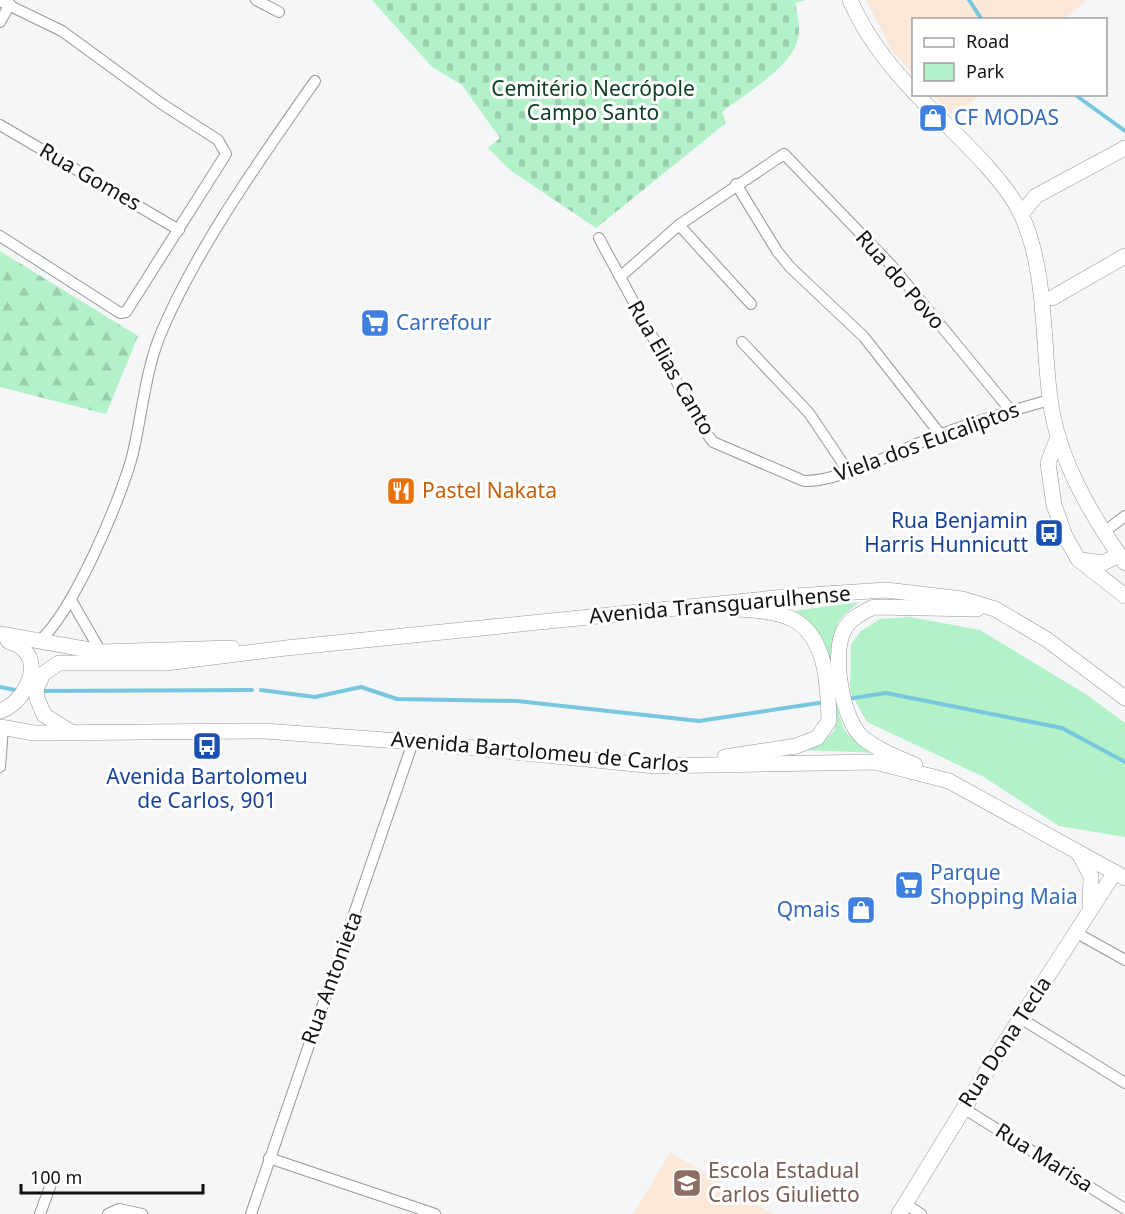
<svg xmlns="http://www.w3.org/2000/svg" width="1125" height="1214" font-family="'Noto Sans',sans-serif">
	<defs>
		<pattern id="forest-firs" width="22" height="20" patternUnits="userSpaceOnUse" patternTransform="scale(1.5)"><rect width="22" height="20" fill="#b3f1c9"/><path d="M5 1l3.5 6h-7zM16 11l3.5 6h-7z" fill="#99ceac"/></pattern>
		<pattern id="cemetery-stones" width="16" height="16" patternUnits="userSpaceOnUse" patternTransform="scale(1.5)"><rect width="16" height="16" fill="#b3f1c9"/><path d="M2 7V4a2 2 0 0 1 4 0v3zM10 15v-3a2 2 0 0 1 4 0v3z" fill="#99ceac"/></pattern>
	</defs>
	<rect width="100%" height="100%" fill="#f4f6f8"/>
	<g fill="#fbe8d8">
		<path d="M 866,0 L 1087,0 L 1065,19 L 914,20 L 913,74 L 892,51 Z"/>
		<path d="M 933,95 L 979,95 L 954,117 Z"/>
		<path d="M 670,1152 L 773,1214 L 633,1214 Z"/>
	</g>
	<path fill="url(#forest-firs)" d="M 0,251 L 138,336 L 106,414 L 0,387 Z"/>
	<path fill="url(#cemetery-stones)" d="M 372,0 L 806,0 L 795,3 C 798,17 802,31 796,45 C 786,70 744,95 722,112 L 726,123 L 596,228 L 510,170 L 488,148 L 500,138 L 462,85 L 432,67 Z"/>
	<g fill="#b3f1c9">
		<path d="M 859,602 C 853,608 843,614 839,621 C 827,640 834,706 843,727 C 849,740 869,747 881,753 L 800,750 L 820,744 L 835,730 L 827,662 L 820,643 L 794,611 Z"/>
		<path d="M 910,617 L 980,630 L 1087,695 L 1125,723 L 1125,837 L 1059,826 L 984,777 L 867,722 L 850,692 L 851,644 L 861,631 L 880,619 Z"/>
	</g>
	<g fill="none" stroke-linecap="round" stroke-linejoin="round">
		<g stroke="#77c8de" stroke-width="4">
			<path d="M 969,0 L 982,20"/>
			<path d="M 1074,94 L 1125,131"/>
			<path d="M 0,687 L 20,691"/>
			<path d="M 261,690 L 315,697 L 361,687 L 397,699 L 517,701 L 699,721 L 825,702"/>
			<path d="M 39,691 L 252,690"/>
			<path d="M 847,699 L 886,693 L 1062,728 L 1125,762"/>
		</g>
		<g stroke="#969799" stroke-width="12">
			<g id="street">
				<path d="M 256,0 L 279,12"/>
				<path d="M 0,1 L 62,31 L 162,104 L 218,140 L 226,154 L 126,312 L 120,313 L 0,236"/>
				<path d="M 0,22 L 10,4"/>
				<path d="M 0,125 L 179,230"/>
				<path d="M 736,184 L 777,251 L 790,267 L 864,337 L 940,434"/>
				<path d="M 679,225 L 751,304"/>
				<path d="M 599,238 L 699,423 L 713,442 L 804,481 C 841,482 903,448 939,435 C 976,421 1013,410 1050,400"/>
				<path d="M 620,277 L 679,225 L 784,154 L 891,265 L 1011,411"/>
				<path d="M 742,342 L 809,413 L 848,471"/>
				<path d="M 1104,532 L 1125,516"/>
				<path d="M 71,600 L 101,652"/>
				<path d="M 38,642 C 72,615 122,497 133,453 C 142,414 145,375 159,338 C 194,252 261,158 315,81"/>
				<path d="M 0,767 L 3,728"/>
				<path d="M 1075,932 L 1125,960"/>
				<path d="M 1020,1018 L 1125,1083"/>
				<path d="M 963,1108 L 1125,1209"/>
				<path d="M 269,1158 L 435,1214"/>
				<path d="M 905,1204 L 921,1214"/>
				<path d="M 40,1214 L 51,1184"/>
				<path d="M 108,1214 L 119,1209 L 142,1214"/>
				<path d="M 251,1214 L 413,742"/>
			</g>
		</g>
		<g stroke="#969799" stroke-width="16">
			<g id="secondary">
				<path d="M 850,0 C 866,36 887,63 914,92"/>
				<path d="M 916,94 C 948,128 1002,174 1021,214 C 1047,271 1042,338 1050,398 C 1057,458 1091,515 1125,563"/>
				<path d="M 1021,214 L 1036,196 L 1125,148"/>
				<path d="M 1052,298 L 1125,256"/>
				<path d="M 1058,437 L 1048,463 L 1054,505 L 1065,536 L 1078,559 L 1125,596"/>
				<path d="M 1081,560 L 1103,563 L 1119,555"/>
				<path d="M 0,634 L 101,652 L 232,648"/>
				<path d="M 0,711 C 21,705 43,669 24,650 C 20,645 13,643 8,641"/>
				<path d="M 0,727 L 34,733 L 264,731 L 413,742 L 656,766 L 875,762 L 949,781 L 1125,878"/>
				<path d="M 71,732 L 44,715 L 37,698 L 36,689 L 43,674 L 59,663 L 166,663 L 286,648 L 795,596 L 886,590 L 962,599 L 995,609 L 1046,639 L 1125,698"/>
				<path d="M 725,757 L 796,746 L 817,738 L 829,721 C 828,686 827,634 790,618 C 774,611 752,610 735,609"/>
				<path d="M 915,765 C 897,757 877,750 862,737 C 842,719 832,657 843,632 C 849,619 861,613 874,607 L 977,609"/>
				<path d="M 1079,854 L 1091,876 L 1090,907"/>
				<path d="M 899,1214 L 998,1053 L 1115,872"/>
			</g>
		</g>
		<use href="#street" stroke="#fff" stroke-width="10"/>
		<use href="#secondary" stroke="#fff" stroke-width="15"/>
	</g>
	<defs>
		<g id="shop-square" transform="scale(1.5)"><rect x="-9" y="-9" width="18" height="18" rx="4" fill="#3f7fe0" stroke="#fff"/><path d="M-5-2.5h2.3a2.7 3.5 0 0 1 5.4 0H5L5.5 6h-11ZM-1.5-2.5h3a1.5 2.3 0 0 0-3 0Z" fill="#fff"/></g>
		<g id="supermarket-square" transform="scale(1.5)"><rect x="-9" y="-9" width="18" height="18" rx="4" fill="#3f7fe0" stroke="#fff"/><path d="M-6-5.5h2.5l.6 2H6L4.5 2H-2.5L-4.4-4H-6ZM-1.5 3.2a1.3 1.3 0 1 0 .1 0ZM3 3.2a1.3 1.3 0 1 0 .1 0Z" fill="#fff"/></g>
		<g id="restaurant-square" transform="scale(1.5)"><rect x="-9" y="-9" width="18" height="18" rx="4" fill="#e8710a" stroke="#fff"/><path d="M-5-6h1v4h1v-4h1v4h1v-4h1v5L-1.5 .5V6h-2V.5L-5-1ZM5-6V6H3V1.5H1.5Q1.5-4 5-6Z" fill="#fff"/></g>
		<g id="bus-square" transform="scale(1.5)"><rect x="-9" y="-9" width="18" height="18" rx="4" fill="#1a4fb4" stroke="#fff"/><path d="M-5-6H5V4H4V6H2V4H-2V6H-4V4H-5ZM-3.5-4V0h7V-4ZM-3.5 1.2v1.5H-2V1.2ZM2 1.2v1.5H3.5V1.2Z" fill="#fff"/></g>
		<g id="school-square" transform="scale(1.5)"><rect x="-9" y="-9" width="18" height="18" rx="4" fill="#8d6e63" stroke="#fff"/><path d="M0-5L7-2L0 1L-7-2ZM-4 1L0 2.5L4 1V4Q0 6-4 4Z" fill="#fff"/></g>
	</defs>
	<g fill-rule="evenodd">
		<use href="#shop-square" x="933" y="118"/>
		<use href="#supermarket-square" x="375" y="323"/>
		<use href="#restaurant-square" x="401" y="491"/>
		<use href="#bus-square" x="1049" y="533"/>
		<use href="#bus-square" x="207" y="746"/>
		<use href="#supermarket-square" x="909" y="885"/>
		<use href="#shop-square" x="861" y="910"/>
		<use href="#school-square" x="687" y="1183"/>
	</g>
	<g text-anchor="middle" stroke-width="6" stroke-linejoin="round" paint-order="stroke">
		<g font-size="21" fill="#0f4026" stroke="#fff">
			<text x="593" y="96">Cemitério Necrópole<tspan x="593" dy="24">Campo Santo</tspan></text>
		</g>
		<g font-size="21" fill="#366cbe" stroke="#fff" text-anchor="start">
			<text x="954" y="125">CF MODAS</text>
			<text x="396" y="330">Carrefour</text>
			<text x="930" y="880">Parque<tspan x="930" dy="24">Shopping Maia</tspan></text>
			<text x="840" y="917" text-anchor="end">Qmais</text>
		</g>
		<g font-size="21" fill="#121213" stroke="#fff">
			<text transform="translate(90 177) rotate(30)" y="7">Rua Gomes</text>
			<text transform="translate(900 280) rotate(49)" y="7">Rua do Povo</text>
			<text transform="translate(671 368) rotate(60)" y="7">Rua Elias Canto</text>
			<text transform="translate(927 442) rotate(-20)" y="7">Viela dos Eucaliptos</text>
			<text transform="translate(720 605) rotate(-5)" y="7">Avenida Transguarulhense</text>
			<text transform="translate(540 752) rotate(5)" y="7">Avenida Bartolomeu de Carlos</text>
			<text transform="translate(332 978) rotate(-70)" y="7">Rua Antonieta</text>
			<text transform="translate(1005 1042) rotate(-57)" y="7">Rua Dona Tecla</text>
			<text transform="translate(1044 1158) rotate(32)" y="7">Rua Marisa</text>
		</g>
		<g font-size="21" fill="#c56008" stroke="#fff" text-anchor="start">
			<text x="422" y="498">Pastel Nakata</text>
		</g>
		<g font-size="21" fill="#164399" stroke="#fff" text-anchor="end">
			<text x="1028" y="528">Rua Benjamin<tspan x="1028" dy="24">Harris Hunnicutt</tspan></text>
			<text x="207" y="784" text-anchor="middle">Avenida Bartolomeu<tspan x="207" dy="24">de Carlos, 901</tspan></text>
		</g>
		<g font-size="21" fill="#785e54" stroke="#fff" text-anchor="start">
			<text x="708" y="1178">Escola Estadual<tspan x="708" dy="24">Carlos Giulietto</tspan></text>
		</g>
	</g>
	<rect x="912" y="18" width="195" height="78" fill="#ffffff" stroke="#a0a0a1" stroke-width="1.5"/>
	<rect x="924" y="38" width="30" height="9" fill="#ffffff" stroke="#a0a0a1" stroke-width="1.5"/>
	<text x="966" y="48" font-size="18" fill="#121213">Road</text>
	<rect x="924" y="63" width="30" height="18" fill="#b3f1c9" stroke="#a0a0a1" stroke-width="1.5"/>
	<text x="966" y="78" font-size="18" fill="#121213">Park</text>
	<path d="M21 1184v9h182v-9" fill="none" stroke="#121213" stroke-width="3"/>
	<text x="30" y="1184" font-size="18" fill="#121213" stroke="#ffffff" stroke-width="4.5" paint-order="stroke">100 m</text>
</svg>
